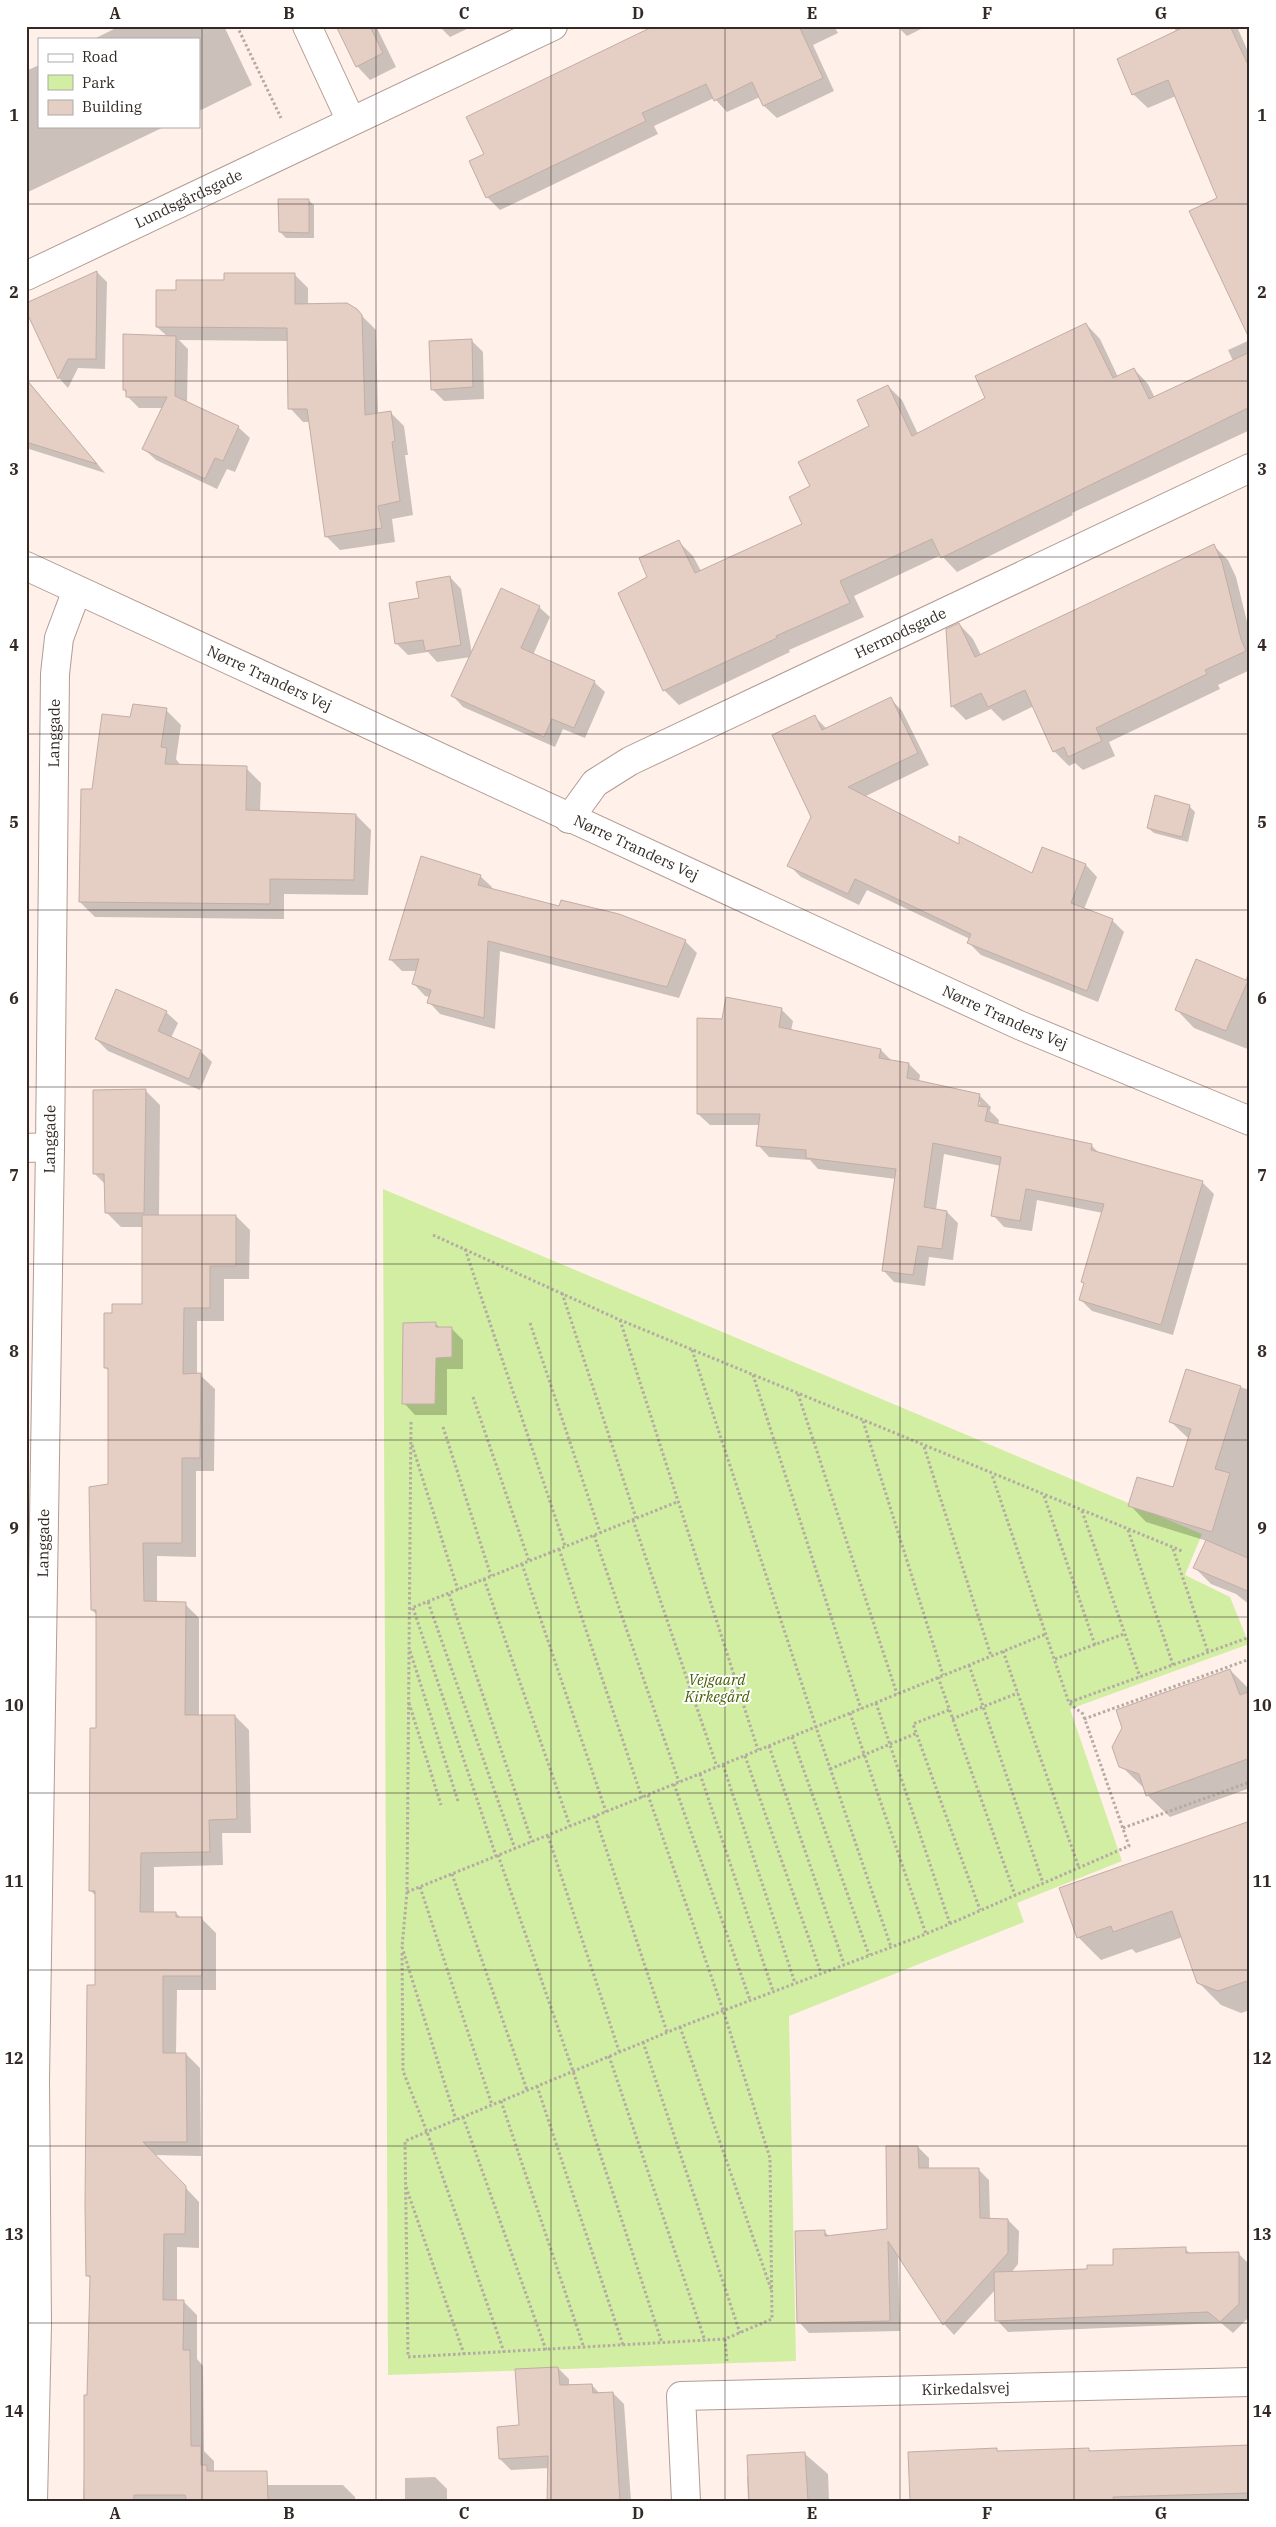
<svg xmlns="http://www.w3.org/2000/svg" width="1276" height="2527" font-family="'IBM Plex Serif',serif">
	<rect width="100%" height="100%" fill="#fff0ea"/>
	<path fill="#d1eea2" d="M 383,1189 L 1202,1534 L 1185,1575 L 1230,1597 L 1249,1644 L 1070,1709 L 1122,1861 L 1017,1903 L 1024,1922 L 789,2016 L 796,2361 L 388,2375 Z"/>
	<g fill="#0003" fill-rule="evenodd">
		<path d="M 120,26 L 224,26 L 252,85 L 199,111 L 199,39 L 94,39 Z"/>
		<path d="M 337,26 L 376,26 L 396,67 L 370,80 L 357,66 Z"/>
		<path d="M 439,26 L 473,26 L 450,37 Z"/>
		<path d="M 658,26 L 834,26 L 838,33 L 813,45 L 834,91 L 777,118 L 764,106 L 760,97 L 727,112 L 714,98 L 654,126 L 658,134 L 500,210 L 487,197 L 471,162 L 486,155 Z"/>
		<path d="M 897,26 L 927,26 L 907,36 Z"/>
		<path d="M 1174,26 L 1239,26 L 1238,29 L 1250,56 L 1250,337 L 1219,198 L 1176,96 L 1148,108 L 1133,94 L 1176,32 Z"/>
		<path d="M 39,65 L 39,126 L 166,126 L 26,193 L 26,71 Z"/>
		<path d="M 308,200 L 314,205 L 314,238 L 286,238 L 280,232 Z"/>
		<path d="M 97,272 L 107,282 L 105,369 L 78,368 L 68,388 L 59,378 L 26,308 Z"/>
		<path d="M 294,274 L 308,288 L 308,305 L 356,310 L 376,330 L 378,414 L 390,412 L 404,426 L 408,455 L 405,455 L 413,515 L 392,519 L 395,542 L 340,550 L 326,536 L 310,422 L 303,422 L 290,408 L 288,341 L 179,340 L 188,349 L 187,403 L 238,427 L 250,438 L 235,472 L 227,469 L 217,489 L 156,460 L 144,449 L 163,408 L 139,408 L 127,396 L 124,389 L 168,337 L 157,327 L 177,291 L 225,281 Z"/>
		<path d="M 1086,324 L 1100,339 L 1118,377 L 1134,369 L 1148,384 L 1155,398 L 1233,361 L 1228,350 L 1250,340 L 1250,430 L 1072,513 L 1073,515 L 957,572 L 941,555 L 854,596 L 864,617 L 789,650 L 790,652 L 679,705 L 664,690 L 649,577 L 679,542 L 693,556 L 701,571 L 803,524 L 811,487 L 871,426 L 888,386 L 902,400 L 918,434 L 987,398 Z"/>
		<path d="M 471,340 L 483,352 L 484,399 L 444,401 L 432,389 Z"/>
		<path d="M 26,379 L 27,380 L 105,473 L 26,448 Z"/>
		<path d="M 1214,546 L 1228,560 L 1236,577 L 1250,634 L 1250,670 L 1218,685 L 1220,689 L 1109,742 L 1115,756 L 1083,770 L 1075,763 L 1069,766 L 1054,751 L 1034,706 L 1003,721 L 991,709 L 966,720 L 952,706 L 959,624 L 973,639 L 981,655 Z"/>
		<path d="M 450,577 L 461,589 L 472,654 L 539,607 L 550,617 L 533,655 L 594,682 L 605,692 L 585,738 L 563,729 L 555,747 L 463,707 L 453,696 L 471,657 L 437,662 L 428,652 L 408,655 L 397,644 L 390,604 L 420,599 Z"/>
		<path d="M 891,699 L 902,711 L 929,765 L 864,797 L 961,846 L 1032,874 L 1042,848 L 1086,865 L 1097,877 L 1084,909 L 1112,920 L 1124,932 L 1098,1002 L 981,955 L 969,943 L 970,939 L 867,890 L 859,905 L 801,877 L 789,865 L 812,817 L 815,717 L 826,728 Z"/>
		<path d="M 166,710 L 181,725 L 176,759 L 181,766 L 246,768 L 261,783 L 260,812 L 356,815 L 371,830 L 368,895 L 284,894 L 284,919 L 95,917 L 80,902 L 93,791 L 131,718 Z"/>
		<path d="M 1189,806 L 1195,812 L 1188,842 L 1154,833 L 1148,828 Z"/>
		<path d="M 480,876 L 492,887 L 491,890 L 685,941 L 697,953 L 679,998 L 500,951 L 495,1029 L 440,1014 L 429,1002 L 430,997 L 425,996 L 414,984 L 417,971 L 402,971 L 391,960 Z"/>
		<path d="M 1250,968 L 1250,1050 L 1194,1028 L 1176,1009 L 1245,981 Z"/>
		<path d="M 727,998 L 782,1010 L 793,1021 L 791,1031 L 881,1050 L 892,1061 L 909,1064 L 920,1075 L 919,1082 L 979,1095 L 991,1107 L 990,1111 L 999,1120 L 998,1125 L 1091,1145 L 1100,1154 L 1202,1182 L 1214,1194 L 1173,1335 L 1092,1311 L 1081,1300 L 1085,1284 L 1082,1281 L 1103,1213 L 1037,1200 L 1032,1231 L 1004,1227 L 993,1215 L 1001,1166 L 944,1154 L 936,1210 L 947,1212 L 958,1223 L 953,1260 L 929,1257 L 925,1286 L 894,1282 L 883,1270 L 896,1179 L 818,1169 L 810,1160 L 769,1157 L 758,1145 L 760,1125 L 710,1125 L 698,1114 L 723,1020 ZM 977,1102 L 980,1102 L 977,1112 Z"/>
		<path d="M 166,1012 L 178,1023 L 171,1038 L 200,1051 L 212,1062 L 200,1090 L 108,1051 L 96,1039 Z"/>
		<path d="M 145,1090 L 160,1105 L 159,1216 L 236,1216 L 250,1230 L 249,1279 L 224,1279 L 224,1321 L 197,1321 L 197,1375 L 200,1375 L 215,1389 L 214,1471 L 196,1471 L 196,1557 L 157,1556 L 157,1603 L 185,1604 L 199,1618 L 199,1716 L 235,1716 L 249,1730 L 251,1833 L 222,1833 L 223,1865 L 154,1867 L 154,1913 L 176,1913 L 181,1918 L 202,1919 L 216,1933 L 216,1990 L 177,1990 L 176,2054 L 186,2054 L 200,2068 L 201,2156 L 155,2155 L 199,2202 L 199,2248 L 177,2247 L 177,2301 L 183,2301 L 197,2315 L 197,2359 L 203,2366 L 204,2451 L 214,2461 L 214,2473 L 258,2485 L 343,2485 L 355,2497 L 355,2501 L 83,2501 L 91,2279 L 87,2275 L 96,1986 L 96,1896 L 90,1890 L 97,1729 L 97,1615 L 92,1610 L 109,1485 L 110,1372 L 105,1367 L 114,1314 L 143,1306 L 143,1227 L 121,1227 L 106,1212 L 106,1185 L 94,1173 Z"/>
		<path d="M 435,1323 L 440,1328 L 451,1328 L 463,1340 L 463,1369 L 447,1369 L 447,1415 L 415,1415 L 404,1403 Z"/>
		<path d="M 1186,1370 L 1250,1390 L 1250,1605 L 1236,1594 L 1211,1584 L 1195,1568 L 1207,1541 L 1146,1522 L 1130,1505 L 1173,1489 L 1189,1439 L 1170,1421 Z"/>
		<path d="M 1230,1670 L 1250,1690 L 1250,1788 L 1170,1817 L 1147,1795 L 1145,1789 L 1121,1766 Z"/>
		<path d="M 1250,1822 L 1250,2010 L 1241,2013 L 1221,2005 L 1198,1982 L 1183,1937 L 1136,1953 L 1132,1949 L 1101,1960 L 1078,1937 Z"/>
		<path d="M 918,2147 L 929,2158 L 929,2170 L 978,2169 L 989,2180 L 990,2220 L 1008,2220 L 1019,2231 L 1018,2264 L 1011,2273 L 1088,2270 L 1185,2249 L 1192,2255 L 1238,2253 L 1250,2265 L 1250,2316 L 1233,2333 L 1221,2323 L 1008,2332 L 997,2320 L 996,2289 L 954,2335 L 944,2324 L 898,2254 L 900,2331 L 809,2333 L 799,2322 L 824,2231 L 830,2237 L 888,2230 Z"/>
		<path d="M 558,2368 L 569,2379 L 569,2386 L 592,2385 L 600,2394 L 613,2393 L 624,2404 L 631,2501 L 548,2501 L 549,2468 L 511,2470 L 500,2459 Z"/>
		<path d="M 1250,2446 L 1250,2501 L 911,2501 L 996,2450 L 999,2452 L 1088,2449 L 1092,2452 Z"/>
		<path d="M 805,2454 L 828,2474 L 829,2501 L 748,2501 L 747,2476 Z"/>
		<path d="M 435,2477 L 447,2489 L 447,2501 L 405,2501 L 405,2478 Z"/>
	</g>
	<g fill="#e5cec4" stroke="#c3ada4">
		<path d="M 336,26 L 370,26 L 383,53 L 356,67 Z"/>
		<path d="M 654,26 L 799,26 L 823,78 L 763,106 L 752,82 L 714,101 L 706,84 L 642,113 L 646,121 L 486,198 L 469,161 L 484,154 L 466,117 Z"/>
		<path d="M 1186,26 L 1230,26 L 1250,69 L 1250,340 L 1189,211 L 1217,198 L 1168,80 L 1132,95 L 1117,59 Z"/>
		<path d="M 278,199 L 309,199 L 309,233 L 279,232 Z"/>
		<path d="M 97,271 L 96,359 L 68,359 L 58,379 L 26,311 L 26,303 Z"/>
		<path d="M 224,273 L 295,273 L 295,304 L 347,303 L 357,309 L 362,315 L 365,415 L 391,411 L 395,441 L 392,442 L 400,501 L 378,506 L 382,528 L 325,537 L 307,409 L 288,409 L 287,328 L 156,327 L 156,290 L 176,290 L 176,280 L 224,280 Z"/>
		<path d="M 1086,323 L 1113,378 L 1134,368 L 1149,399 L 1250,352 L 1250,407 L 941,558 L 932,539 L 840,581 L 850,603 L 776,636 L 777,638 L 663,691 L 618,593 L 647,577 L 639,558 L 679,540 L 695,573 L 802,524 L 789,497 L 810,486 L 798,462 L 869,426 L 857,400 L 888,385 L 912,436 L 985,398 L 975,376 Z"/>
		<path d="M 123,334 L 176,336 L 175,396 L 239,426 L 223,461 L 215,458 L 205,479 L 142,449 L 167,397 L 126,397 L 126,390 L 123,390 Z"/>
		<path d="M 472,339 L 473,387 L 431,390 L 429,341 Z"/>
		<path d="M 26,379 L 97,464 L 26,442 Z"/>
		<path d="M 1214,544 L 1222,562 L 1241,639 L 1246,651 L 1205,670 L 1207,674 L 1096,728 L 1102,741 L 1068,757 L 1064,747 L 1053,752 L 1025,690 L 988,707 L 981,693 L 951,707 L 946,629 L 959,623 L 975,657 Z"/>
		<path d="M 450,576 L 461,645 L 425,651 L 423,640 L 395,644 L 389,603 L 419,598 L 416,582 Z"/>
		<path d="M 501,588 L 540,606 L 521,648 L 595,681 L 574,728 L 552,719 L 544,737 L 451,696 Z"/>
		<path d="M 891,697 L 918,753 L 848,787 L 959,844 L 959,836 L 1032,873 L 1042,847 L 1086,864 L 1071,903 L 1113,919 L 1087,991 L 967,943 L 971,934 L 855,879 L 848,894 L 787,866 L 811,817 L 772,735 L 815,715 L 822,730 Z"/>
		<path d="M 133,704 L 167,708 L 161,747 L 167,748 L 165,764 L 247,766 L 246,810 L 356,814 L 354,880 L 270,879 L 270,904 L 79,902 L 81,789 L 92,789 L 102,714 L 130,717 Z"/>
		<path d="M 1155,795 L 1190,805 L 1182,837 L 1147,828 Z"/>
		<path d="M 421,856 L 481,875 L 478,885 L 559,906 L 561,900 L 619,914 L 686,940 L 667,987 L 488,941 L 484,1018 L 427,1003 L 431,990 L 412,984 L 419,959 L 389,960 Z"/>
		<path d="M 1196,959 L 1248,981 L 1226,1031 L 1175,1010 Z"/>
		<path d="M 116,989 L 167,1011 L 158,1031 L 201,1050 L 189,1079 L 95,1039 Z"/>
		<path d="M 726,997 L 782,1008 L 779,1027 L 881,1049 L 879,1058 L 909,1063 L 907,1078 L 980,1094 L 978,1106 L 988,1107 L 985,1121 L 1092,1144 L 1091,1150 L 1203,1181 L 1161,1325 L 1079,1300 L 1084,1283 L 1081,1282 L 1104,1204 L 1026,1189 L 1020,1221 L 991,1216 L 1001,1157 L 933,1143 L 924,1207 L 947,1211 L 942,1249 L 918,1246 L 913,1275 L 882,1271 L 896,1169 L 806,1158 L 806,1150 L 756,1146 L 760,1114 L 697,1114 L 697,1018 L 722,1019 Z"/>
		<path d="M 146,1089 L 144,1213 L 105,1213 L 104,1174 L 93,1174 L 93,1090 Z"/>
		<path d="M 142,1215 L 236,1215 L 236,1266 L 210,1266 L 210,1308 L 184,1308 L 183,1374 L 201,1373 L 200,1458 L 182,1458 L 182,1543 L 143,1543 L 144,1601 L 186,1602 L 185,1715 L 235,1715 L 237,1819 L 209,1820 L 210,1852 L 141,1853 L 140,1912 L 176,1912 L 176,1917 L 202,1917 L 202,1976 L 163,1976 L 163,2053 L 186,2053 L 187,2142 L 143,2142 L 186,2186 L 185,2234 L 164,2234 L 163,2300 L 184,2300 L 183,2350 L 190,2350 L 191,2446 L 201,2446 L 201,2465 L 207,2465 L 207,2471 L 267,2471 L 268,2501 L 187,2501 L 185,2495 L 134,2495 L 134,2501 L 84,2501 L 84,2395 L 87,2395 L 90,2276 L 86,2276 L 85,2205 L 87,1985 L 95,1985 L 95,1891 L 89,1891 L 90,1728 L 96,1728 L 96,1610 L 91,1610 L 89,1487 L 108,1484 L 108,1368 L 104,1368 L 104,1313 L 112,1313 L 112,1304 L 142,1304 Z"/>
		<path d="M 436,1322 L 436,1327 L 452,1327 L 452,1357 L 436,1358 L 435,1404 L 402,1404 L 403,1323 Z"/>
		<path d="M 1186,1369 L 1241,1386 L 1215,1469 L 1230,1473 L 1212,1532 L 1128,1506 L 1137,1477 L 1173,1487 L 1191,1429 L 1169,1422 Z"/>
		<path d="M 1206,1540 L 1250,1559 L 1250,1592 L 1193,1568 Z"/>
		<path d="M 1230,1669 L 1240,1695 L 1250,1691 L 1250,1758 L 1146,1796 L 1139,1774 L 1119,1767 L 1112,1747 L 1122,1728 L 1116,1710 Z"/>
		<path d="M 1250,1821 L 1250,1980 L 1218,1991 L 1197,1983 L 1172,1911 L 1113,1932 L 1111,1926 L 1077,1938 L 1059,1888 Z"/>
		<path d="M 886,2146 L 918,2146 L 919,2168 L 979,2168 L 980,2218 L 1008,2219 L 1008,2253 L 943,2325 L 888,2241 L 890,2321 L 797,2323 L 795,2231 L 825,2230 L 825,2236 L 887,2229 Z"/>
		<path d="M 1186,2247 L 1186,2253 L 1239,2252 L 1239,2304 L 1220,2322 L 1208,2312 L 995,2321 L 994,2272 L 1087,2269 L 1087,2265 L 1113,2265 L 1113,2249 Z"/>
		<path d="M 558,2367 L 560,2385 L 592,2384 L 593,2393 L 613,2392 L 620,2501 L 547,2501 L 548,2456 L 499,2459 L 497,2427 L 519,2425 L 515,2369 Z"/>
		<path d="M 1250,2445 L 1250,2493 L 1113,2497 L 1113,2501 L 910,2501 L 908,2452 L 997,2448 L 997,2451 L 1089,2448 L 1089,2451 Z"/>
		<path d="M 805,2452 L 808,2501 L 749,2501 L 747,2455 Z"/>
	</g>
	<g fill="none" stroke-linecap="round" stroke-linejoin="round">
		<g stroke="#b29c93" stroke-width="30">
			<g id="minor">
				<path d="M 307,26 L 351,121"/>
				<path id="s1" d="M 26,276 L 553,26"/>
				<path id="s2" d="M 26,566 L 1019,1025 L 1250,1121"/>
				<path id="s3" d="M 569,819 L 595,783 L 630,761 L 1250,468"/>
				<path d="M 26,1148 L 50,1147"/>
				<path id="s4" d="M 33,2501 L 37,2325 L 35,2080 L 50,1147 L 55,674 L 59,638 L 77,590"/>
				<path id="s5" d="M 686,2501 L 681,2396 L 1250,2382"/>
			</g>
		</g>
		<g stroke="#b6aaa4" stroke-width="3" stroke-dasharray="2.5 2.5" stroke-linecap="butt">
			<path d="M 237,26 L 281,118"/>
			<path d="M 433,1235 L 620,1320 L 1182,1551"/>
			<path d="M 465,1249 L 565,1546"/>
			<path d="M 562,1293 L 636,1518"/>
			<path d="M 620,1320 L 758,1750"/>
			<path d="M 530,1323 L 600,1532"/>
			<path d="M 692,1350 L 816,1727 L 891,1947"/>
			<path d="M 753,1375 L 861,1709"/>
			<path d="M 798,1394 L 897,1694"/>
			<path d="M 473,1397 L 529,1561"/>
			<path d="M 863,1421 L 943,1675"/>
			<path d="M 411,1422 L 407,1892 L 402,1947 L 456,2120"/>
			<path d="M 443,1427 L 491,1576"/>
			<path d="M 412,1445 L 458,1590"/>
			<path d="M 924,1447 L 991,1656"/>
			<path d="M 1044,1496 L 1095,1645"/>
			<path d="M 1082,1511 L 1140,1677"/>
			<path d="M 633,1520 L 717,1767"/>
			<path d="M 1128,1530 L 1173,1665"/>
			<path d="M 594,1535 L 679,1782"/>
			<path d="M 559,1549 L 642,1798"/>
			<path d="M 1173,1549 L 1208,1652"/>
			<path d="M 522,1564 L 606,1812"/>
			<path d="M 484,1579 L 570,1826"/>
			<path d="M 449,1594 L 532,1842"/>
			<path d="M 428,1602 L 515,1849"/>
			<path d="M 413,1608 L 496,1856"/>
			<path d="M 409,1609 L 677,1502"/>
			<path d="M 410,1651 L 458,1801"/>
			<path d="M 1003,1651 L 1079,1868"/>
			<path d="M 1055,1659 L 1124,1634"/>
			<path d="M 969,1665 L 1043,1883"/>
			<path d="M 938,1677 L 1015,1895"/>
			<path d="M 1070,1702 L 1250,1637"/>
			<path d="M 409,1703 L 441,1805"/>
			<path d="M 876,1703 L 950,1924"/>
			<path d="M 949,1710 L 913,1724 L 980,1910"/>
			<path d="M 850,1713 L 926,1934"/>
			<path d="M 952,1719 L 1018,1693"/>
			<path d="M 1084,1719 L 1250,1659"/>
			<path d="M 792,1737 L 869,1955"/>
			<path d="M 769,1746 L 844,1964"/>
			<path d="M 745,1756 L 821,1973"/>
			<path d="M 723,1765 L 795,1983"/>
			<path d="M 830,1769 L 917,1733"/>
			<path d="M 700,1774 L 773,1991"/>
			<path d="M 674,1784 L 750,2000"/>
			<path d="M 648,1795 L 723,2010 L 770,2158 L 772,2319 L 725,2339 L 408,2357 L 405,2141 L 680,2027 L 926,1934 L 1129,1846 L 1083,1714 L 1069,1703 L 992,1475"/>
			<path d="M 595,1816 L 667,2032"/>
			<path d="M 1123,1828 L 1250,1782"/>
			<path d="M 548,1836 L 619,2051"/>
			<path d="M 498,1855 L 573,2071 L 662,2343"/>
			<path d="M 452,1874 L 527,2090"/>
			<path d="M 420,1887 L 492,2105"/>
			<path d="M 407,1892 L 1046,1634"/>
			<path d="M 402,1953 L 403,2071 L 427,2132 L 504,2352"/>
			<path d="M 680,2027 L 771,2289"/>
			<path d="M 643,2042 L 740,2333"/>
			<path d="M 609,2056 L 705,2341"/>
			<path d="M 537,2086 L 623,2345"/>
			<path d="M 501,2101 L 584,2348"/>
			<path d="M 463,2117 L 546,2350"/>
			<path d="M 406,2187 L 464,2354"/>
			<path d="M 725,2339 L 727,2361"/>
		</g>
		<use href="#minor" stroke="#fff" stroke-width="28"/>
	</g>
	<path fill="none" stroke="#332a26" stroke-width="1" stroke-opacity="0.55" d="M 202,26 L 202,2501M 376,26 L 376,2501M 551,26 L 551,2501M 725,26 L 725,2501M 900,26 L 900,2501M 1074,26 L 1074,2501M 26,204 L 1250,204M 26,381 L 1250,381M 26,557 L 1250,557M 26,734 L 1250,734M 26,910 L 1250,910M 26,1087 L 1250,1087M 26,1264 L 1250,1264M 26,1440 L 1250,1440M 26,1617 L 1250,1617M 26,1793 L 1250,1793M 26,1970 L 1250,1970M 26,2146 L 1250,2146M 26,2323 L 1250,2323"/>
	<g text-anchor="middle" stroke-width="4" stroke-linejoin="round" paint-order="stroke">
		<g font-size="15" fill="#332a26" stroke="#fff">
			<text dy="5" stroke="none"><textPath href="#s1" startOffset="180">Lundsgårdsgade</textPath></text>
			<text dy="5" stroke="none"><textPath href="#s3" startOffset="385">Hermodsgade</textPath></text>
			<text dy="5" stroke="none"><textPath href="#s2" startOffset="268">Nørre Tranders Vej</textPath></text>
			<text dy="5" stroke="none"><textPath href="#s4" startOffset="1768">Langgade</textPath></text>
			<text dy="5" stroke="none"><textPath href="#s2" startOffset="672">Nørre Tranders Vej</textPath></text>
			<text dy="5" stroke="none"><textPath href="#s2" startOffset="1078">Nørre Tranders Vej</textPath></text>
			<text dy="5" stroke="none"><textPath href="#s4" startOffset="1362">Langgade</textPath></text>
			<text dy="5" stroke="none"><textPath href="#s4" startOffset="958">Langgade</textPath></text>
			<text dy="5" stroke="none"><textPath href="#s5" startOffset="390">Kirkedalsvej</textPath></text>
		</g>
		<g font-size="15" font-style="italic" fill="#465f02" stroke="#fff">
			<text x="717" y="1685">Vejgaard<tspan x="717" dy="17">Kirkegård</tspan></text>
		</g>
	</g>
	<rect width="1276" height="2527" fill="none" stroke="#ffffff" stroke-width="55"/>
	<rect x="38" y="38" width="162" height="90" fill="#ffffff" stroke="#adaaa8"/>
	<rect x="48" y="54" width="25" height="8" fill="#ffffff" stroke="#adaaa8"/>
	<text x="82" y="62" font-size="15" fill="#332a26">Road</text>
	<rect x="48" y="75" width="25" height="15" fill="#d1eea2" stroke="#adaaa8"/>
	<text x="82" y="88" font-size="15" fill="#332a26">Park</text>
	<rect x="48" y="100" width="25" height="15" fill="#e5cec4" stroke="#adaaa8"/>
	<text x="82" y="112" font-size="15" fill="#332a26">Building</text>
	<rect x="28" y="28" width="1220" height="2472" fill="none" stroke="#332a26" stroke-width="2"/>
	<g font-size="16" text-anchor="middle" font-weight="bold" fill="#332a26">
		<text x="115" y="19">A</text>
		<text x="289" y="19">B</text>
		<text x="464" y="19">C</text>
		<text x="638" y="19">D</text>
		<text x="812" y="19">E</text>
		<text x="987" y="19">F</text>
		<text x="1161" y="19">G</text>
		<text x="14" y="121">1</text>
		<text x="1262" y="121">1</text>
		<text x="14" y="298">2</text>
		<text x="1262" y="298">2</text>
		<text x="14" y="475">3</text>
		<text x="1262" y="475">3</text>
		<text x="14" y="651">4</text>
		<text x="1262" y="651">4</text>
		<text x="14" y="828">5</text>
		<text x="1262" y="828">5</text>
		<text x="14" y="1004">6</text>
		<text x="1262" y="1004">6</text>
		<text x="14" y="1181">7</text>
		<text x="1262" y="1181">7</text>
		<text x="14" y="1357">8</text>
		<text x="1262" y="1357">8</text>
		<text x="14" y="1534">9</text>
		<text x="1262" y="1534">9</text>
		<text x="14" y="1711">10</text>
		<text x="1262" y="1711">10</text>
		<text x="14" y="1887">11</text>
		<text x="1262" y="1887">11</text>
		<text x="14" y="2064">12</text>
		<text x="1262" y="2064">12</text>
		<text x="14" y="2240">13</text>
		<text x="1262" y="2240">13</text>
		<text x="14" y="2417">14</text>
		<text x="1262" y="2417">14</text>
		<text x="115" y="2519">A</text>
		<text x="289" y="2519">B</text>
		<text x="464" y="2519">C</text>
		<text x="638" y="2519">D</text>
		<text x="812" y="2519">E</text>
		<text x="987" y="2519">F</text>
		<text x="1161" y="2519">G</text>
	</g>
</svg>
